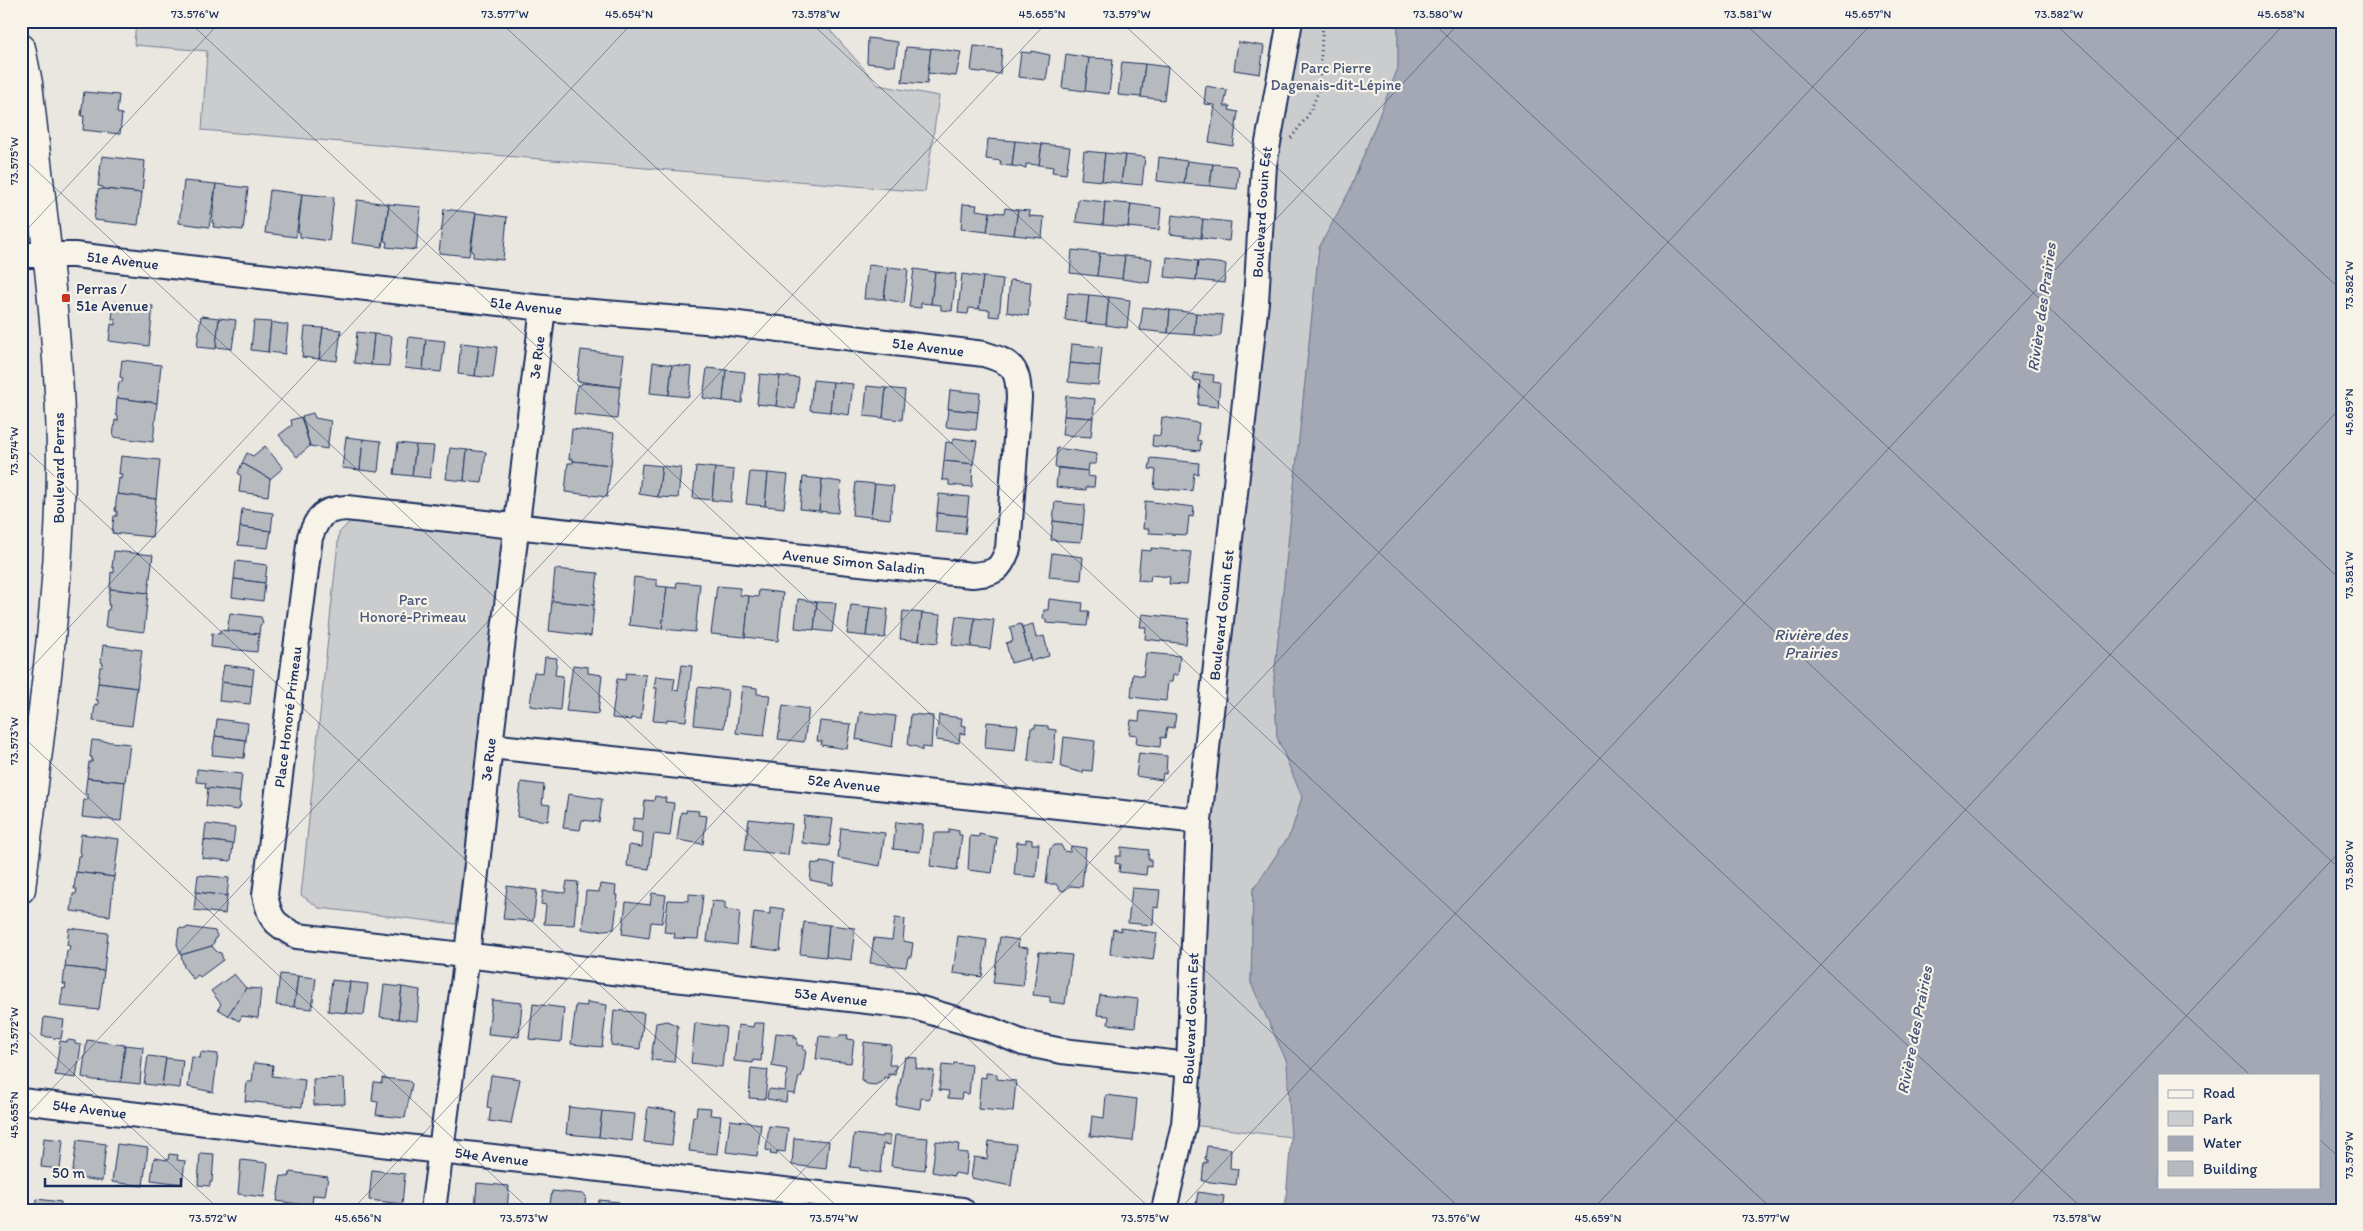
<svg xmlns="http://www.w3.org/2000/svg" width="2363" height="1231" font-family="Itim,sans-serif">
	<rect width="100%" height="100%" fill="#eae7e0"/>
	<filter id="ink" filterUnits="userSpaceOnUse"><feTurbulence type="fractalNoise" baseFrequency=".02" numOctaves="2"/><feDisplacementMap in="SourceGraphic" scale="10" xChannelSelector="R" yChannelSelector="G"/><feConvolveMatrix kernelMatrix="1 2 1 2 8 2 1 2 1" color-interpolation-filters="sRGB"/></filter>
	<g filter="url(#ink)">
		<g fill="#cbcccd" stroke="#737e96">
			<path d="M 136,21 L 822,21 L 878,85 L 939,96 L 925,192 L 202,130 L 207,51 L 134,45 Z"/>
			<path d="M 1290,21 L 1398,21 L 1398,68 L 1350,190 L 1319,248 L 1274,678 L 1277,737 L 1302,797 L 1291,833 L 1253,890 L 1251,983 L 1287,1062 L 1291,1137 L 1184,1124 L 1199,821 Z"/>
			<path d="M 352,519 L 504,538 L 456,924 L 319,908 L 301,895 L 339,533 Z"/>
		</g>
		<path fill="#a3a8b4" stroke="#6d7892" fill-rule="evenodd" d="M 1398,21 L 2342,21 L 2342,1210 L 1285,1210 L 1291,1137 L 1287,1062 L 1251,983 L 1253,890 L 1291,833 L 1302,797 L 1277,737 L 1274,678 L 1319,248 L 1350,190 L 1398,68 ZM 2159,1075 L 2319,1075 L 2319,1187 L 2159,1187 Z"/>
		<g fill="#b6babf" stroke="#1b2f5e">
			<path d="M 868,38 L 898,42 L 895,66 L 867,63 Z"/>
			<path d="M 1238,42 L 1264,46 L 1260,74 L 1234,70 Z"/>
			<path d="M 974,46 L 1002,49 L 1000,74 L 971,71 Z"/>
			<path d="M 906,47 L 931,49 L 927,84 L 902,82 Z"/>
			<path d="M 931,48 L 961,52 L 956,76 L 928,73 Z"/>
			<path d="M 1031,51 L 1050,55 L 1046,80 L 1018,77 L 1021,52 L 1031,53 Z"/>
			<path d="M 1066,54 L 1089,58 L 1085,91 L 1062,88 Z"/>
			<path d="M 1089,58 L 1113,59 L 1109,94 L 1085,91 Z"/>
			<path d="M 1122,62 L 1145,64 L 1141,97 L 1118,95 Z"/>
			<path d="M 1145,64 L 1168,67 L 1164,100 L 1141,97 Z"/>
			<path d="M 1206,86 L 1227,90 L 1224,106 L 1230,106 L 1229,110 L 1238,112 L 1233,146 L 1209,142 L 1215,105 L 1204,104 Z"/>
			<path d="M 84,92 L 119,95 L 117,113 L 122,114 L 120,134 L 83,130 L 84,116 L 81,116 Z"/>
			<path d="M 988,139 L 1015,141 L 1012,166 L 1000,165 L 1001,161 L 986,159 Z"/>
			<path d="M 1015,141 L 1042,144 L 1039,165 L 1026,164 L 1026,168 L 1012,166 Z"/>
			<path d="M 1042,144 L 1070,147 L 1066,174 L 1052,172 L 1053,167 L 1039,165 Z"/>
			<path d="M 1084,151 L 1105,153 L 1102,181 L 1081,179 Z"/>
			<path d="M 1105,153 L 1125,155 L 1121,183 L 1102,181 Z"/>
			<path d="M 1125,155 L 1145,157 L 1142,185 L 1121,183 Z"/>
			<path d="M 102,156 L 145,161 L 142,193 L 103,189 L 103,187 L 98,186 Z"/>
			<path d="M 1159,157 L 1187,161 L 1184,184 L 1157,181 Z"/>
			<path d="M 1187,161 L 1213,164 L 1210,186 L 1184,184 Z"/>
			<path d="M 1213,164 L 1235,166 L 1239,170 L 1237,189 L 1210,186 Z"/>
			<path d="M 184,181 L 216,184 L 209,227 L 179,223 Z"/>
			<path d="M 216,184 L 248,188 L 243,230 L 213,227 L 214,223 L 212,223 Z"/>
			<path d="M 103,189 L 142,193 L 138,225 L 94,220 L 98,190 Z"/>
			<path d="M 270,190 L 302,194 L 296,237 L 265,233 Z"/>
			<path d="M 302,194 L 334,197 L 329,241 L 300,237 L 300,232 L 298,232 Z"/>
			<path d="M 1078,199 L 1105,202 L 1103,225 L 1076,222 Z"/>
			<path d="M 357,200 L 389,204 L 382,247 L 352,243 Z"/>
			<path d="M 1105,202 L 1131,204 L 1128,227 L 1103,225 Z"/>
			<path d="M 389,204 L 421,207 L 416,250 L 386,247 L 387,242 L 384,241 Z"/>
			<path d="M 963,204 L 977,205 L 976,210 L 990,212 L 987,232 L 961,229 Z"/>
			<path d="M 1131,204 L 1161,208 L 1159,230 L 1128,227 Z"/>
			<path d="M 1005,208 L 1018,210 L 1014,235 L 987,232 L 990,212 L 1004,213 Z"/>
			<path d="M 444,209 L 476,213 L 469,256 L 439,253 Z"/>
			<path d="M 1018,210 L 1030,211 L 1029,216 L 1044,217 L 1042,238 L 1014,235 Z"/>
			<path d="M 476,213 L 507,217 L 503,260 L 473,257 L 473,252 L 471,251 Z"/>
			<path d="M 1172,215 L 1203,219 L 1201,238 L 1170,234 Z"/>
			<path d="M 1203,219 L 1231,222 L 1229,241 L 1201,238 Z"/>
			<path d="M 1072,250 L 1100,253 L 1097,276 L 1070,273 Z"/>
			<path d="M 1100,253 L 1125,256 L 1122,279 L 1097,276 Z"/>
			<path d="M 1125,256 L 1152,259 L 1149,283 L 1122,279 Z"/>
			<path d="M 1167,257 L 1198,261 L 1196,280 L 1165,277 Z"/>
			<path d="M 1198,261 L 1226,264 L 1224,283 L 1196,280 Z"/>
			<path d="M 868,265 L 888,267 L 884,299 L 864,299 Z"/>
			<path d="M 888,267 L 908,269 L 904,303 L 884,299 Z"/>
			<path d="M 914,269 L 935,272 L 931,304 L 921,303 L 921,308 L 909,307 Z"/>
			<path d="M 935,272 L 956,274 L 952,311 L 941,310 L 941,305 L 931,304 Z"/>
			<path d="M 962,274 L 983,277 L 979,309 L 969,308 L 968,314 L 958,313 Z"/>
			<path d="M 983,277 L 1003,279 L 999,317 L 989,316 L 990,310 L 979,309 Z"/>
			<path d="M 1010,280 L 1031,282 L 1028,316 L 1007,312 Z"/>
			<path d="M 1068,293 L 1089,295 L 1086,323 L 1065,320 Z"/>
			<path d="M 1089,295 L 1109,297 L 1106,325 L 1086,323 Z"/>
			<path d="M 1109,297 L 1130,300 L 1127,328 L 1106,325 Z"/>
			<path d="M 114,302 L 153,306 L 149,346 L 109,341 L 111,324 L 115,325 L 115,319 L 112,319 Z"/>
			<path d="M 1143,307 L 1170,310 L 1168,333 L 1140,330 Z"/>
			<path d="M 1170,310 L 1196,313 L 1194,335 L 1168,333 Z"/>
			<path d="M 1196,313 L 1223,315 L 1221,334 L 1217,337 L 1194,335 Z"/>
			<path d="M 201,316 L 219,318 L 216,349 L 197,347 Z"/>
			<path d="M 219,318 L 236,320 L 232,349 L 216,347 Z"/>
			<path d="M 254,321 L 271,322 L 268,352 L 251,350 Z"/>
			<path d="M 271,322 L 288,325 L 285,354 L 268,352 Z"/>
			<path d="M 305,327 L 323,328 L 319,359 L 302,357 Z"/>
			<path d="M 323,328 L 341,330 L 337,361 L 319,359 Z"/>
			<path d="M 357,332 L 374,334 L 371,365 L 354,363 Z"/>
			<path d="M 374,334 L 392,336 L 389,366 L 371,365 Z"/>
			<path d="M 409,337 L 426,339 L 423,370 L 405,368 Z"/>
			<path d="M 426,339 L 445,341 L 441,372 L 423,370 Z"/>
			<path d="M 461,343 L 479,345 L 475,376 L 458,374 Z"/>
			<path d="M 1072,344 L 1102,347 L 1100,366 L 1070,363 Z"/>
			<path d="M 479,345 L 497,347 L 493,378 L 475,376 Z"/>
			<path d="M 581,350 L 624,355 L 620,387 L 577,381 Z"/>
			<path d="M 122,360 L 161,365 L 157,403 L 117,398 L 119,382 L 122,382 L 123,378 L 120,377 Z"/>
			<path d="M 653,362 L 672,365 L 669,395 L 650,393 Z"/>
			<path d="M 1070,363 L 1100,366 L 1098,385 L 1068,382 Z"/>
			<path d="M 672,365 L 692,367 L 689,397 L 669,395 Z"/>
			<path d="M 707,368 L 726,370 L 723,401 L 703,398 Z"/>
			<path d="M 726,370 L 745,372 L 742,403 L 723,401 Z"/>
			<path d="M 1194,373 L 1214,375 L 1213,382 L 1220,383 L 1218,407 L 1198,405 L 1200,381 L 1193,380 Z"/>
			<path d="M 760,374 L 780,376 L 776,406 L 757,404 Z"/>
			<path d="M 780,376 L 799,378 L 795,409 L 776,406 Z"/>
			<path d="M 813,380 L 833,382 L 830,412 L 810,410 Z"/>
			<path d="M 833,382 L 853,384 L 849,415 L 830,412 Z"/>
			<path d="M 582,383 L 620,387 L 617,419 L 574,414 L 577,385 L 581,385 Z"/>
			<path d="M 867,386 L 886,388 L 883,418 L 864,416 Z"/>
			<path d="M 886,388 L 905,390 L 902,420 L 883,418 Z"/>
			<path d="M 950,390 L 980,393 L 978,412 L 948,409 Z"/>
			<path d="M 1066,396 L 1095,399 L 1093,418 L 1064,416 Z"/>
			<path d="M 117,398 L 157,403 L 153,442 L 113,437 L 115,420 L 118,421 L 118,416 L 116,415 Z"/>
			<path d="M 948,409 L 978,412 L 976,430 L 946,427 Z"/>
			<path d="M 313,413 L 315,418 L 331,421 L 327,449 L 310,446 L 302,416 Z"/>
			<path d="M 1064,416 L 1093,418 L 1091,437 L 1062,435 Z"/>
			<path d="M 301,417 L 310,446 L 297,457 L 279,435 L 292,425 L 291,420 Z"/>
			<path d="M 1162,417 L 1199,423 L 1197,440 L 1201,441 L 1200,451 L 1152,446 L 1153,435 L 1160,436 Z"/>
			<path d="M 572,429 L 614,433 L 611,465 L 573,461 L 573,459 L 569,459 Z"/>
			<path d="M 346,437 L 363,439 L 360,470 L 342,468 Z"/>
			<path d="M 954,438 L 977,441 L 973,464 L 944,461 L 946,442 L 953,443 Z"/>
			<path d="M 363,439 L 381,441 L 378,472 L 360,470 Z"/>
			<path d="M 398,443 L 416,445 L 412,476 L 394,474 Z"/>
			<path d="M 416,445 L 434,446 L 430,478 L 412,476 Z"/>
			<path d="M 265,446 L 283,468 L 270,479 L 242,463 L 247,453 L 253,456 Z"/>
			<path d="M 450,448 L 467,450 L 464,481 L 446,479 Z"/>
			<path d="M 1057,448 L 1097,454 L 1096,464 L 1089,464 L 1088,471 L 1055,467 Z"/>
			<path d="M 467,450 L 486,452 L 482,483 L 464,481 Z"/>
			<path d="M 121,456 L 160,460 L 156,499 L 117,494 L 119,478 L 121,479 L 122,474 L 119,474 Z"/>
			<path d="M 1151,458 L 1199,463 L 1198,474 L 1194,473 L 1192,491 L 1154,488 L 1156,470 L 1149,469 Z"/>
			<path d="M 573,461 L 611,465 L 607,497 L 565,492 L 568,463 L 573,463 Z"/>
			<path d="M 944,461 L 973,464 L 972,487 L 949,485 L 949,480 L 942,480 Z"/>
			<path d="M 242,463 L 270,479 L 268,496 L 239,492 L 241,476 L 238,473 Z"/>
			<path d="M 642,464 L 662,466 L 658,497 L 639,494 Z"/>
			<path d="M 662,466 L 681,468 L 678,498 L 658,497 Z"/>
			<path d="M 696,466 L 715,468 L 712,500 L 693,498 Z"/>
			<path d="M 715,468 L 734,470 L 731,502 L 712,500 Z"/>
			<path d="M 1058,468 L 1088,471 L 1087,476 L 1095,477 L 1094,487 L 1086,487 L 1086,490 L 1056,487 Z"/>
			<path d="M 750,472 L 768,473 L 765,506 L 746,504 Z"/>
			<path d="M 768,473 L 788,475 L 784,508 L 765,506 Z"/>
			<path d="M 803,477 L 822,479 L 819,511 L 800,509 Z"/>
			<path d="M 822,479 L 841,482 L 838,513 L 819,511 Z"/>
			<path d="M 856,482 L 875,484 L 871,517 L 852,515 Z"/>
			<path d="M 875,484 L 894,486 L 890,519 L 871,517 Z"/>
			<path d="M 117,494 L 156,499 L 152,537 L 112,533 L 114,516 L 117,516 L 117,511 L 115,511 Z"/>
			<path d="M 939,494 L 969,497 L 967,516 L 937,513 Z"/>
			<path d="M 1145,501 L 1194,507 L 1193,517 L 1189,516 L 1187,535 L 1149,533 L 1149,529 L 1143,529 Z"/>
			<path d="M 1055,502 L 1085,505 L 1083,525 L 1053,521 Z"/>
			<path d="M 242,509 L 273,513 L 271,531 L 240,527 Z"/>
			<path d="M 937,513 L 967,516 L 965,534 L 935,532 Z"/>
			<path d="M 1053,521 L 1083,525 L 1081,542 L 1051,540 Z"/>
			<path d="M 240,527 L 271,531 L 268,548 L 238,545 Z"/>
			<path d="M 1151,548 L 1191,552 L 1187,585 L 1169,584 L 1170,577 L 1151,575 L 1150,581 L 1138,580 L 1141,550 L 1151,551 Z"/>
			<path d="M 114,551 L 153,555 L 148,593 L 110,589 L 111,572 L 114,573 L 114,568 L 112,567 Z"/>
			<path d="M 1052,553 L 1083,557 L 1081,580 L 1049,577 Z"/>
			<path d="M 236,561 L 267,565 L 265,583 L 234,579 Z"/>
			<path d="M 555,569 L 598,573 L 594,605 L 552,601 Z"/>
			<path d="M 634,577 L 657,580 L 657,586 L 667,587 L 662,629 L 629,625 Z"/>
			<path d="M 234,579 L 265,583 L 263,601 L 232,597 Z"/>
			<path d="M 677,582 L 700,584 L 695,632 L 662,629 L 667,587 L 676,588 Z"/>
			<path d="M 717,586 L 740,588 L 740,595 L 749,596 L 745,637 L 711,634 Z"/>
			<path d="M 110,589 L 148,593 L 144,632 L 105,627 L 107,610 L 109,610 L 110,605 L 108,605 Z"/>
			<path d="M 759,590 L 783,593 L 778,641 L 745,637 L 749,596 L 758,597 Z"/>
			<path d="M 798,599 L 817,602 L 814,630 L 795,628 Z"/>
			<path d="M 1049,599 L 1083,603 L 1082,611 L 1089,611 L 1087,626 L 1046,623 L 1046,620 L 1043,619 L 1044,610 L 1048,610 Z"/>
			<path d="M 552,601 L 594,605 L 591,636 L 549,631 Z"/>
			<path d="M 817,602 L 836,603 L 832,632 L 814,630 Z"/>
			<path d="M 851,605 L 870,607 L 866,636 L 847,634 Z"/>
			<path d="M 870,607 L 888,609 L 885,638 L 866,636 Z"/>
			<path d="M 903,611 L 922,613 L 919,641 L 900,639 Z"/>
			<path d="M 230,613 L 261,617 L 263,623 L 260,625 L 259,634 L 227,631 Z"/>
			<path d="M 922,613 L 941,615 L 938,643 L 919,641 Z"/>
			<path d="M 1142,614 L 1189,619 L 1186,644 L 1145,639 L 1146,627 L 1140,627 Z"/>
			<path d="M 956,616 L 975,618 L 971,647 L 952,645 Z"/>
			<path d="M 975,618 L 994,620 L 990,649 L 971,647 Z"/>
			<path d="M 1021,624 L 1030,658 L 1011,663 L 1006,643 L 1013,641 L 1010,627 Z"/>
			<path d="M 1033,624 L 1036,638 L 1044,636 L 1049,656 L 1031,661 L 1022,627 Z"/>
			<path d="M 220,630 L 259,634 L 257,652 L 211,647 L 212,633 L 220,634 Z"/>
			<path d="M 103,645 L 142,650 L 137,688 L 98,683 L 100,667 L 102,667 L 103,663 L 101,662 Z"/>
			<path d="M 1146,653 L 1180,656 L 1178,675 L 1173,675 L 1172,682 L 1168,682 L 1166,701 L 1131,697 L 1133,674 L 1143,676 Z"/>
			<path d="M 545,657 L 557,658 L 555,675 L 563,676 L 560,710 L 530,706 L 534,672 L 543,673 Z"/>
			<path d="M 224,665 L 254,669 L 252,686 L 221,682 Z"/>
			<path d="M 573,665 L 588,667 L 588,673 L 602,675 L 598,714 L 566,711 Z"/>
			<path d="M 682,665 L 692,666 L 686,721 L 667,719 L 667,722 L 653,721 L 657,688 L 654,688 L 656,676 L 675,678 L 673,690 L 678,691 Z"/>
			<path d="M 626,673 L 646,675 L 641,719 L 631,718 L 631,720 L 612,718 L 617,679 L 625,680 Z"/>
			<path d="M 221,682 L 252,686 L 250,704 L 219,701 Z"/>
			<path d="M 98,683 L 137,688 L 132,726 L 93,721 L 95,704 L 98,705 L 98,700 L 96,700 Z"/>
			<path d="M 742,686 L 757,688 L 757,694 L 770,695 L 764,736 L 736,733 Z"/>
			<path d="M 698,687 L 728,690 L 724,728 L 694,725 Z"/>
			<path d="M 783,705 L 809,709 L 804,742 L 778,739 Z"/>
			<path d="M 1140,711 L 1176,715 L 1174,728 L 1167,727 L 1165,738 L 1161,737 L 1160,747 L 1136,744 L 1137,735 L 1129,734 L 1131,720 L 1139,721 Z"/>
			<path d="M 860,712 L 896,716 L 892,747 L 856,739 Z"/>
			<path d="M 911,714 L 933,716 L 931,748 L 922,747 L 922,751 L 917,747 L 908,745 Z"/>
			<path d="M 939,715 L 962,718 L 961,725 L 966,726 L 965,734 L 960,733 L 959,743 L 936,740 Z"/>
			<path d="M 217,719 L 248,723 L 246,740 L 215,736 Z"/>
			<path d="M 820,721 L 851,724 L 847,749 L 821,745 L 822,741 L 817,741 Z"/>
			<path d="M 987,722 L 1018,725 L 1015,751 L 985,748 Z"/>
			<path d="M 1035,725 L 1048,726 L 1048,729 L 1056,730 L 1053,764 L 1028,761 L 1031,728 L 1035,728 Z"/>
			<path d="M 215,736 L 246,740 L 244,758 L 212,755 Z"/>
			<path d="M 1064,737 L 1095,741 L 1092,771 L 1083,770 L 1083,773 L 1061,767 Z"/>
			<path d="M 92,740 L 130,744 L 125,782 L 87,778 L 89,762 L 92,762 L 92,757 L 90,757 Z"/>
			<path d="M 1139,753 L 1167,756 L 1166,774 L 1163,773 L 1162,780 L 1136,776 Z"/>
			<path d="M 197,769 L 242,774 L 240,792 L 205,788 L 206,783 L 196,782 Z"/>
			<path d="M 87,778 L 125,782 L 121,821 L 82,817 L 84,800 L 88,800 L 88,795 L 85,794 Z"/>
			<path d="M 521,782 L 544,785 L 542,804 L 550,805 L 548,821 L 517,817 Z"/>
			<path d="M 208,788 L 240,792 L 239,801 L 241,805 L 238,810 L 206,806 Z"/>
			<path d="M 568,794 L 602,799 L 599,822 L 582,820 L 580,830 L 563,828 Z"/>
			<path d="M 655,796 L 666,798 L 665,802 L 674,803 L 670,836 L 654,834 L 649,869 L 627,866 L 629,845 L 642,847 L 643,833 L 632,831 L 634,818 L 643,819 L 645,800 L 654,801 Z"/>
			<path d="M 686,810 L 699,811 L 698,815 L 707,816 L 703,844 L 677,840 L 681,812 L 686,813 Z"/>
			<path d="M 804,816 L 833,819 L 829,846 L 802,843 Z"/>
			<path d="M 749,819 L 792,824 L 788,855 L 745,850 Z"/>
			<path d="M 896,822 L 923,825 L 920,852 L 893,849 Z"/>
			<path d="M 206,824 L 235,828 L 233,844 L 204,840 Z"/>
			<path d="M 841,828 L 885,833 L 880,866 L 838,858 Z"/>
			<path d="M 949,829 L 959,831 L 959,835 L 962,835 L 957,870 L 930,866 L 934,833 L 949,833 Z"/>
			<path d="M 81,834 L 119,839 L 114,877 L 76,872 L 78,856 L 81,856 L 81,852 L 79,852 Z"/>
			<path d="M 979,834 L 997,838 L 992,873 L 968,870 L 970,836 L 979,837 Z"/>
			<path d="M 1026,839 L 1032,840 L 1032,844 L 1039,844 L 1036,877 L 1014,875 L 1017,842 L 1026,843 Z"/>
			<path d="M 204,840 L 233,844 L 231,861 L 202,858 Z"/>
			<path d="M 1055,845 L 1061,845 L 1064,851 L 1070,852 L 1071,846 L 1086,848 L 1082,887 L 1070,886 L 1064,891 L 1060,890 L 1056,884 L 1046,884 L 1050,849 Z"/>
			<path d="M 1121,847 L 1149,850 L 1148,859 L 1151,859 L 1151,867 L 1147,866 L 1146,875 L 1119,872 L 1120,864 L 1115,863 L 1116,856 L 1121,856 Z"/>
			<path d="M 820,862 L 835,864 L 833,885 L 810,880 L 812,863 L 820,864 Z"/>
			<path d="M 76,872 L 114,877 L 110,916 L 71,911 L 73,894 L 76,894 L 77,889 L 74,889 Z"/>
			<path d="M 198,875 L 229,878 L 227,896 L 196,892 Z"/>
			<path d="M 567,881 L 578,882 L 574,925 L 544,924 L 546,905 L 541,904 L 543,891 L 565,893 Z"/>
			<path d="M 600,884 L 616,886 L 615,895 L 618,895 L 614,929 L 595,931 L 582,929 L 586,891 L 599,892 Z"/>
			<path d="M 507,886 L 537,890 L 533,921 L 503,919 Z"/>
			<path d="M 1132,888 L 1160,890 L 1158,908 L 1154,907 L 1153,925 L 1128,923 Z"/>
			<path d="M 196,892 L 227,896 L 225,914 L 194,910 Z"/>
			<path d="M 652,893 L 666,895 L 662,923 L 651,922 L 649,938 L 622,934 L 626,902 L 650,905 Z"/>
			<path d="M 689,894 L 703,895 L 698,939 L 674,938 L 675,933 L 664,932 L 668,900 L 689,901 Z"/>
			<path d="M 712,901 L 725,902 L 725,909 L 740,911 L 737,945 L 707,941 Z"/>
			<path d="M 770,907 L 784,909 L 780,951 L 750,947 L 754,912 L 770,914 Z"/>
			<path d="M 895,918 L 905,919 L 903,941 L 913,943 L 911,957 L 908,957 L 906,967 L 870,963 L 874,938 L 892,940 Z"/>
			<path d="M 804,922 L 829,925 L 826,957 L 800,954 Z"/>
			<path d="M 829,925 L 855,928 L 851,960 L 826,957 Z"/>
			<path d="M 187,927 L 215,931 L 217,936 L 212,946 L 181,955 L 177,944 L 179,928 L 186,929 Z"/>
			<path d="M 69,928 L 108,933 L 104,971 L 65,967 L 67,950 L 69,951 L 70,946 L 67,945 Z"/>
			<path d="M 1121,928 L 1157,933 L 1153,960 L 1110,954 L 1113,929 L 1121,931 Z"/>
			<path d="M 958,936 L 987,940 L 982,977 L 953,973 Z"/>
			<path d="M 1000,937 L 1019,940 L 1018,947 L 1028,948 L 1023,986 L 993,983 Z"/>
			<path d="M 212,946 L 217,952 L 221,953 L 223,960 L 200,977 L 198,975 L 193,979 L 184,967 L 181,955 Z"/>
			<path d="M 1039,952 L 1072,955 L 1065,1004 L 1050,1002 L 1050,997 L 1033,995 Z"/>
			<path d="M 65,967 L 104,971 L 99,1010 L 60,1006 L 63,988 L 65,989 L 66,984 L 63,984 Z"/>
			<path d="M 234,974 L 246,988 L 228,1015 L 218,1009 L 221,1004 L 211,991 Z"/>
			<path d="M 280,974 L 298,976 L 294,1007 L 276,1005 Z"/>
			<path d="M 298,976 L 316,978 L 312,1009 L 294,1007 Z"/>
			<path d="M 332,980 L 350,982 L 346,1013 L 328,1011 Z"/>
			<path d="M 350,982 L 368,984 L 364,1015 L 346,1013 Z"/>
			<path d="M 384,985 L 402,987 L 398,1019 L 380,1017 Z"/>
			<path d="M 402,987 L 420,990 L 417,1021 L 398,1019 Z"/>
			<path d="M 246,988 L 261,989 L 258,1018 L 242,1016 L 239,1021 L 228,1015 Z"/>
			<path d="M 1100,995 L 1138,999 L 1135,1027 L 1108,1024 L 1109,1016 L 1097,1015 Z"/>
			<path d="M 492,1000 L 522,1003 L 519,1037 L 488,1034 Z"/>
			<path d="M 587,1002 L 607,1005 L 602,1047 L 571,1044 L 576,1005 L 587,1006 Z"/>
			<path d="M 533,1004 L 564,1008 L 561,1042 L 529,1039 Z"/>
			<path d="M 614,1010 L 644,1013 L 640,1049 L 611,1045 Z"/>
			<path d="M 44,1017 L 64,1020 L 61,1039 L 42,1036 Z"/>
			<path d="M 667,1021 L 678,1026 L 674,1062 L 651,1060 L 656,1023 Z"/>
			<path d="M 695,1023 L 726,1027 L 722,1067 L 691,1063 Z"/>
			<path d="M 754,1023 L 764,1023 L 761,1061 L 753,1060 L 753,1063 L 734,1061 L 738,1025 L 753,1027 Z"/>
			<path d="M 776,1033 L 795,1035 L 794,1038 L 797,1038 L 797,1045 L 804,1046 L 803,1050 L 806,1050 L 803,1071 L 801,1077 L 799,1077 L 795,1094 L 787,1093 L 786,1102 L 767,1099 L 768,1091 L 770,1089 L 785,1091 L 787,1069 L 772,1066 Z"/>
			<path d="M 840,1035 L 848,1035 L 847,1039 L 854,1040 L 851,1063 L 816,1059 L 819,1036 L 839,1038 Z"/>
			<path d="M 67,1040 L 75,1041 L 75,1044 L 81,1045 L 76,1078 L 55,1075 L 60,1041 L 67,1042 Z"/>
			<path d="M 87,1040 L 125,1045 L 121,1082 L 93,1080 L 82,1077 Z"/>
			<path d="M 864,1042 L 891,1045 L 889,1065 L 896,1065 L 895,1075 L 888,1074 L 888,1078 L 884,1077 L 883,1081 L 875,1085 L 867,1084 L 861,1080 Z"/>
			<path d="M 125,1045 L 143,1047 L 140,1084 L 121,1082 Z"/>
			<path d="M 201,1052 L 218,1054 L 213,1092 L 188,1087 L 192,1057 L 200,1058 Z"/>
			<path d="M 148,1056 L 166,1058 L 162,1086 L 144,1084 Z"/>
			<path d="M 905,1057 L 917,1058 L 916,1068 L 934,1071 L 930,1099 L 921,1098 L 920,1109 L 896,1105 Z"/>
			<path d="M 166,1058 L 183,1060 L 180,1088 L 162,1086 Z"/>
			<path d="M 254,1063 L 273,1065 L 272,1076 L 305,1080 L 302,1107 L 245,1101 L 247,1082 L 252,1082 Z"/>
			<path d="M 954,1063 L 972,1065 L 969,1094 L 962,1093 L 961,1099 L 948,1098 L 949,1091 L 939,1090 L 942,1065 L 953,1066 Z"/>
			<path d="M 751,1068 L 768,1070 L 765,1099 L 749,1098 Z"/>
			<path d="M 986,1073 L 997,1074 L 997,1079 L 1016,1081 L 1013,1112 L 978,1109 L 981,1077 L 986,1078 Z"/>
			<path d="M 491,1075 L 520,1079 L 511,1124 L 489,1121 L 491,1108 L 487,1107 Z"/>
			<path d="M 344,1078 L 345,1104 L 314,1105 L 313,1079 Z"/>
			<path d="M 382,1078 L 409,1081 L 412,1084 L 405,1118 L 376,1115 L 378,1102 L 372,1101 L 374,1082 L 382,1083 Z"/>
			<path d="M 1106,1095 L 1137,1099 L 1133,1141 L 1090,1136 L 1092,1116 L 1104,1118 Z"/>
			<path d="M 569,1107 L 602,1111 L 599,1137 L 566,1134 Z"/>
			<path d="M 648,1107 L 676,1111 L 672,1145 L 644,1142 Z"/>
			<path d="M 697,1107 L 711,1108 L 710,1115 L 721,1116 L 717,1154 L 689,1151 L 693,1116 L 696,1117 Z"/>
			<path d="M 602,1111 L 635,1114 L 632,1141 L 599,1137 Z"/>
			<path d="M 730,1120 L 761,1124 L 757,1156 L 726,1152 Z"/>
			<path d="M 769,1126 L 788,1128 L 785,1152 L 777,1151 L 777,1155 L 770,1154 L 771,1151 L 766,1150 Z"/>
			<path d="M 854,1134 L 882,1137 L 882,1135 L 890,1136 L 890,1145 L 883,1144 L 880,1173 L 860,1170 L 860,1168 L 850,1167 Z"/>
			<path d="M 895,1135 L 928,1138 L 925,1170 L 891,1166 Z"/>
			<path d="M 44,1138 L 63,1140 L 60,1169 L 41,1167 Z"/>
			<path d="M 794,1138 L 829,1141 L 826,1169 L 792,1165 Z"/>
			<path d="M 77,1140 L 106,1144 L 102,1181 L 72,1177 Z"/>
			<path d="M 936,1141 L 959,1144 L 958,1152 L 968,1153 L 966,1175 L 955,1173 L 954,1176 L 932,1172 Z"/>
			<path d="M 989,1141 L 1016,1144 L 1011,1186 L 971,1178 L 974,1157 L 987,1159 Z"/>
			<path d="M 117,1144 L 148,1148 L 143,1186 L 112,1182 Z"/>
			<path d="M 1207,1146 L 1231,1149 L 1230,1168 L 1238,1169 L 1236,1185 L 1202,1181 L 1204,1162 L 1207,1163 L 1207,1160 L 1205,1159 Z"/>
			<path d="M 200,1153 L 214,1154 L 212,1182 L 210,1182 L 210,1186 L 198,1185 Z"/>
			<path d="M 169,1154 L 178,1155 L 177,1160 L 185,1161 L 182,1184 L 151,1180 L 154,1158 L 168,1160 Z"/>
			<path d="M 241,1160 L 268,1163 L 264,1197 L 238,1194 Z"/>
			<path d="M 372,1170 L 405,1174 L 402,1204 L 369,1200 Z"/>
			<path d="M 290,1172 L 328,1177 L 325,1196 L 313,1195 L 312,1206 L 277,1201 L 281,1176 L 289,1177 Z"/>
			<path d="M 477,1183 L 509,1186 L 507,1210 L 475,1210 Z"/>
			<path d="M 552,1191 L 583,1194 L 586,1196 L 584,1210 L 549,1210 Z"/>
			<path d="M 1198,1192 L 1224,1196 L 1222,1210 L 1195,1210 Z"/>
			<path d="M 37,1199 L 61,1202 L 60,1210 L 36,1210 Z"/>
			<path d="M 599,1200 L 619,1202 L 618,1210 L 598,1210 Z"/>
			<path d="M 627,1206 L 646,1207 L 657,1210 L 626,1210 Z"/>
		</g>
		<g fill="none" stroke-linecap="round" stroke-linejoin="round">
			<g stroke="#1b2f5e" stroke-width="28">
				<g id="minor">
					<path id="s1" d="M 21,255 L 74,255 L 543,308 L 730,323 L 984,354 C 1013,363 1018,367 1019,398 L 1008,549 C 1000,571 995,573 972,575 L 346,508 C 322,510 319,515 310,537 L 265,895 C 270,920 274,924 297,936 L 911,1006 L 989,1029 L 1023,1043 L 1062,1051 L 1189,1065"/>
					<path id="s2" d="M 490,746 L 1199,821"/>
					<path id="s3" d="M 21,1101 L 440,1151 L 962,1210"/>
					<path id="s4" d="M 433,1210 L 467,955 L 490,746 L 543,308"/>
					<path id="s5" d="M 1164,1210 L 1184,1124 L 1189,1065 L 1199,821 L 1256,302 L 1264,165 L 1290,21"/>
				</g>
			</g>
			<g stroke="#1b2f5e" stroke-width="31">
				<path id="major" d="M 21,48 L 28,83 C 41,204 59,326 61,448 C 62,595 38,743 21,889"/>
			</g>
			<path stroke="#1b2f5e" stroke-width="3" stroke-dasharray="1 4" stroke-linecap="butt" d="M 1291,138 L 1309,114 L 1319,90 L 1323,21"/>
			<use href="#minor" stroke="#f7f3e8" stroke-width="24"/>
			<use href="#major" stroke="#f7f3e8" stroke-width="28"/>
		</g>
	</g>
	<path fill="none" stroke="#1b2f5e" stroke-width="1" stroke-opacity="0.45" d="M 188,21 L 1462,1210M 499,21 L 1773,1210M 809,21 L 2084,1210M 1120,21 L 2250,1075M 1431,21 L 2342,871M 1742,21 L 2342,581M 2052,21 L 2342,291M 21,156 L 1152,1210M 21,236 L 221,21M 21,445 L 841,1210M 21,679 L 634,21M 21,735 L 530,1210M 21,1025 L 220,1210M 21,1122 L 1048,21M 2319,1139 L 2342,1160M 352,1210 L 1461,21M 766,1210 L 1874,21M 1179,1210 L 2287,21M 1592,1210 L 2342,406M 2005,1210 L 2342,849"/>
	<rect fill="#c8321e" stroke="#f7f3e8" stroke-width="2" x="61" y="293" width="10" height="10" rx="2.5"/>
	<g text-anchor="middle" stroke-width="4.5" stroke-linejoin="round" paint-order="stroke">
		<g font-size="15" fill="#47567a" stroke="#f7f3e8">
			<text x="1336" y="73">Parc Pierre<tspan x="1336" dy="17">Dagenais-dit-Lépine</tspan></text>
			<text x="413" y="605">Parc<tspan x="413" dy="17">Honoré-Primeau</tspan></text>
		</g>
		<g font-size="15" fill="#1b2f5e" stroke="#f7f3e8">
			<text dy="5" stroke="none"><textPath href="#s5" startOffset="1004">Boulevard Gouin Est</textPath></text>
			<text dy="5" stroke="none"><textPath href="#s1" startOffset="102">51e Avenue</textPath></text>
			<text dy="5" stroke="none"><textPath href="#s1" startOffset="508">51e Avenue</textPath></text>
			<text dy="5" stroke="none"><textPath href="#s1" startOffset="912">51e Avenue</textPath></text>
			<text dy="5" stroke="none"><textPath href="#s4" startOffset="859">3e Rue</textPath></text>
			<text transform="translate(59 468) rotate(-90)" y="5">Boulevard Perras</text>
			<text transform="translate(854 562) rotate(6)" y="5">Avenue Simon Saladin</text>
			<text dy="5" stroke="none"><textPath href="#s5" startOffset="599">Boulevard Gouin Est</textPath></text>
			<text transform="translate(288 717) rotate(-83)" y="5">Place Honoré Primeau</text>
			<text dy="5" stroke="none"><textPath href="#s4" startOffset="454">3e Rue</textPath></text>
			<text dy="5" stroke="none"><textPath href="#s2" startOffset="356">52e Avenue</textPath></text>
			<text dy="5" stroke="none"><textPath href="#s1" startOffset="2865">53e Avenue</textPath></text>
			<text dy="5" stroke="none"><textPath href="#s5" startOffset="194">Boulevard Gouin Est</textPath></text>
			<text dy="5" stroke="none"><textPath href="#s3" startOffset="69">54e Avenue</textPath></text>
			<text dy="5" stroke="none"><textPath href="#s3" startOffset="474">54e Avenue</textPath></text>
		</g>
		<g font-size="15" fill="#1b2f5e" stroke="#f7f3e8" text-anchor="start">
			<text x="76" y="294">Perras /<tspan x="76" dy="17">51e Avenue</tspan></text>
		</g>
		<g font-size="16" font-style="italic" fill="#445378" stroke="#f7f3e8">
			<text transform="translate(2041 307) rotate(-82)" y="6">Rivière des Prairies</text>
			<text x="1811" y="640">Rivière des<tspan x="1811" dy="18">Prairies</tspan></text>
			<text transform="translate(1914 1030) rotate(-79)" y="6">Rivière des Prairies</text>
		</g>
	</g>
	<rect width="2363" height="1231" fill="none" stroke="#f7f3e8" stroke-width="55"/>
	<rect x="2158" y="1074" width="162" height="115" fill="#f7f3e8" stroke="#9fa5b1"/>
	<rect x="2168" y="1090" width="25" height="8" fill="#f7f3e8" stroke="#9fa5b1"/>
	<text x="2203" y="1098" font-size="15" fill="#1b2f5e">Road</text>
	<rect x="2168" y="1111" width="25" height="15" fill="#cbcccd" stroke="#9fa5b1"/>
	<text x="2203" y="1124" font-size="15" fill="#1b2f5e">Park</text>
	<rect x="2168" y="1136" width="25" height="15" fill="#a3a8b4" stroke="#9fa5b1"/>
	<text x="2203" y="1148" font-size="15" fill="#1b2f5e">Water</text>
	<rect x="2168" y="1161" width="25" height="15" fill="#b6babf" stroke="#9fa5b1"/>
	<text x="2203" y="1174" font-size="15" fill="#1b2f5e">Building</text>
	<path d="M45 1178v8h136v-8" fill="none" stroke="#1b2f5e" stroke-width="2.5"/>
	<text x="52" y="1178" font-size="15" fill="#1b2f5e" stroke="#f7f3e8" stroke-width="4" paint-order="stroke">50 m</text>
	<rect x="28" y="28" width="2308" height="1176" fill="none" stroke="#1b2f5e" stroke-width="2"/>
	<g font-size="12" text-anchor="middle" fill="#1b2f5e">
		<text x="195" y="18">73.576°W</text>
		<text x="505" y="18">73.577°W</text>
		<text x="629" y="18">45.654°N</text>
		<text x="816" y="18">73.578°W</text>
		<text x="1042" y="18">45.655°N</text>
		<text x="1127" y="18">73.579°W</text>
		<text x="1438" y="18">73.580°W</text>
		<text x="1748" y="18">73.581°W</text>
		<text x="1868" y="18">45.657°N</text>
		<text x="2059" y="18">73.582°W</text>
		<text x="2281" y="18">45.658°N</text>
		<text transform="translate(14 161) rotate(-90)" y="4">73.575°W</text>
		<text transform="translate(2349 285) rotate(-90)" y="4">73.582°W</text>
		<text transform="translate(2349 412) rotate(-90)" y="4">45.659°N</text>
		<text transform="translate(14 451) rotate(-90)" y="4">73.574°W</text>
		<text transform="translate(2349 575) rotate(-90)" y="4">73.581°W</text>
		<text transform="translate(14 741) rotate(-90)" y="4">73.573°W</text>
		<text transform="translate(2349 865) rotate(-90)" y="4">73.580°W</text>
		<text transform="translate(14 1031) rotate(-90)" y="4">73.572°W</text>
		<text transform="translate(14 1115) rotate(-90)" y="4">45.655°N</text>
		<text transform="translate(2349 1155) rotate(-90)" y="4">73.579°W</text>
		<text x="213" y="1222">73.572°W</text>
		<text x="358" y="1222">45.656°N</text>
		<text x="524" y="1222">73.573°W</text>
		<text x="834" y="1222">73.574°W</text>
		<text x="1145" y="1222">73.575°W</text>
		<text x="1456" y="1222">73.576°W</text>
		<text x="1598" y="1222">45.659°N</text>
		<text x="1766" y="1222">73.577°W</text>
		<text x="2077" y="1222">73.578°W</text>
	</g>
</svg>
